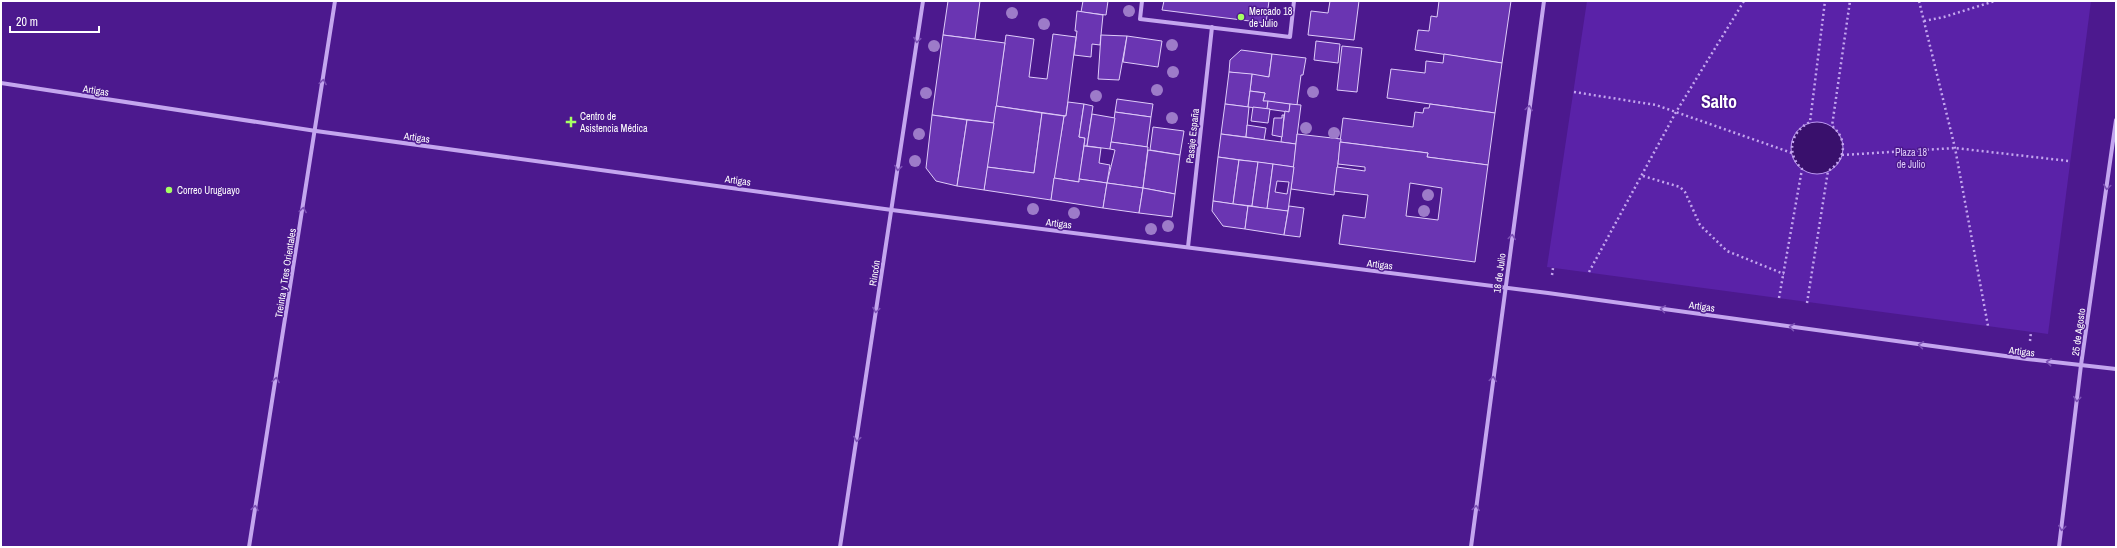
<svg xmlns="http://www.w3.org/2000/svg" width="2117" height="548" font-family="'Archivo Narrow',sans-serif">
	<rect width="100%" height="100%" fill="#4c198e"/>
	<path fill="#5a22a8" d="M 1587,1 L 2091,1 L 2048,334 L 1547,267 Z"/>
	<circle fill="#39106c" stroke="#bc98f1" cx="1817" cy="148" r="26"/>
	<g fill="#6a35b2" stroke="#dfccfa" fill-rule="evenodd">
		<path d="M 948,1 L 980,1 L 975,39 L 943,35 Z"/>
		<path d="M 1083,1 L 1108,1 L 1106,15 L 1081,12 Z"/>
		<path d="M 1164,1 L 1269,1 L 1266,23 L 1162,10 Z"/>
		<path d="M 1330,1 L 1359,1 L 1354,40 L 1308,35 L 1311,11 L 1328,13 Z"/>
		<path d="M 1439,1 L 1511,1 L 1502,63 L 1415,50 L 1418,30 L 1429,31 L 1431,16 L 1437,17 Z"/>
		<path d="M 1077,11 L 1103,15 L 1100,45 L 1092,44 L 1091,57 L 1074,55 L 1077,31 L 1075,31 Z"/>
		<path d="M 1053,34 L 1076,37 L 1066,116 L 996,106 L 1006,35 L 1034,39 L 1029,77 L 1047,79 Z"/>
		<path d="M 943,35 L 1005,43 L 994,123 L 932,115 Z"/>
		<path d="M 1101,35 L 1127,36 L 1119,80 L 1098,79 Z"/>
		<path d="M 1127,36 L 1162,41 L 1158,67 L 1123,62 Z"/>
		<path d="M 1316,41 L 1340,44 L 1338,63 L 1314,60 Z"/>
		<path d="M 1342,46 L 1362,48 L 1357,92 L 1337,90 Z"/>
		<path d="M 1241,50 L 1272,54 L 1269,77 L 1229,72 L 1230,60 Z"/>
		<path d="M 1272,54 L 1306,58 L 1303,75 L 1301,75 L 1297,105 L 1263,101 L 1265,93 L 1250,91 L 1252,74 L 1269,77 Z"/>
		<path d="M 1444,54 L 1502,63 L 1495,113 L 1387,98 L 1391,69 L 1425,73 L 1426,61 L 1443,63 Z"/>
		<path d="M 1229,72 L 1252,74 L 1248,107 L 1225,104 Z"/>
		<path d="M 1250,91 L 1265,93 L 1263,101 L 1268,101 L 1267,109 L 1248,107 Z"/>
		<path d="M 1117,99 L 1153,104 L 1151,117 L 1115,112 Z"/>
		<path d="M 1268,101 L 1290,104 L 1289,112 L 1267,109 Z"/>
		<path d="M 1068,102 L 1084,104 L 1079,137 L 1085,138 L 1079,182 L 1054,178 L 1064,116 L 1066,116 Z"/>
		<path d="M 1084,104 L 1093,106 L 1087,146 L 1084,146 L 1085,138 L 1079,137 Z"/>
		<path d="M 1225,104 L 1249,107 L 1246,137 L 1221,134 Z"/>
		<path d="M 1290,104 L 1301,105 L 1296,144 L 1281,142 L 1285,111 L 1289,112 Z"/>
		<path d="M 1430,104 L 1495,113 L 1488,165 L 1427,157 L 1428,153 L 1340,142 L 1343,118 L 1413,127 L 1415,112 L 1423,113 L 1424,108 L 1429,108 Z"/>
		<path d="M 996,106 L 1042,113 L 1034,173 L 987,167 Z"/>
		<path d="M 1253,107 L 1270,109 L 1268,123 L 1251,121 Z"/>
		<path d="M 1115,112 L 1151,117 L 1147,147 L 1111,142 Z"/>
		<path d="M 1042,113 L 1064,116 L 1051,200 L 984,190 L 987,167 L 1034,173 Z"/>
		<path d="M 1092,114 L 1115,118 L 1110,149 L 1087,146 Z"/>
		<path d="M 932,115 L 967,120 L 957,186 L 936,181 L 926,168 Z"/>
		<path d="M 1282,115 L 1284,115 L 1282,137 L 1272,135 L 1274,118 L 1282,118 Z"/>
		<path d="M 967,120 L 994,123 L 984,190 L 957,186 Z"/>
		<path d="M 1247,125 L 1266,128 L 1264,140 L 1246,137 Z"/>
		<path d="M 1153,127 L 1184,131 L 1180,155 L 1150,150 Z"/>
		<path d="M 1221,134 L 1296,144 L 1294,167 L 1218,157 Z"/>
		<path d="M 1297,134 L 1341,139 L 1334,195 L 1291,189 Z"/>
		<path d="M 1111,142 L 1148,147 L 1143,188 L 1107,183 L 1115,150 L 1110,149 Z"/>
		<path d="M 1340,142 L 1428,153 L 1427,157 L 1488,165 L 1475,262 L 1339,244 L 1343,215 L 1365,218 L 1368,195 L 1334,191 L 1337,167 L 1365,171 L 1365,167 L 1338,164 ZM 1410,183 L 1442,188 L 1438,220 L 1406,216 Z"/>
		<path d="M 1084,146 L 1101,148 L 1099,163 L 1110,165 L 1107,183 L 1079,179 Z"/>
		<path d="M 1148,150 L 1180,155 L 1175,194 L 1143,188 Z"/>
		<path d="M 1218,157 L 1239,160 L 1233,204 L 1213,201 Z"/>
		<path d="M 1239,160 L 1258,162 L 1252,206 L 1233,204 Z"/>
		<path d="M 1258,162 L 1273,164 L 1267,209 L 1252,206 Z"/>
		<path d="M 1273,164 L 1294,167 L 1288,211 L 1267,209 ZM 1277,181 L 1289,182 L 1287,194 L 1275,192 Z"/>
		<path d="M 1054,178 L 1079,182 L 1079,179 L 1107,183 L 1103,208 L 1051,200 Z"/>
		<path d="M 1107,183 L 1143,188 L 1139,213 L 1103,208 Z"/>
		<path d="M 1143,188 L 1175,194 L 1172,217 L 1139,213 Z"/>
		<path d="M 1213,201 L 1248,206 L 1245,229 L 1223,226 L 1212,211 Z"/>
		<path d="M 1248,206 L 1288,211 L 1284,235 L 1245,229 Z"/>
		<path d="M 1289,206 L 1304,208 L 1300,237 L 1284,235 Z"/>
	</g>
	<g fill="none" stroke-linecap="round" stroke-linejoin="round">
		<g stroke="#c4a6ef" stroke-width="2.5" stroke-dasharray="2 3" stroke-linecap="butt">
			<path d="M 1919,1 L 1955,148 L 1988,326"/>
			<path d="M 1924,21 L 1944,17 L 1995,1"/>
			<path d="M 1574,92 L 1656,105 L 1792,153"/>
			<path d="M 1842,155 L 1955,148 L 2069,161"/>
			<path d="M 1643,176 L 1680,187 L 1685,192 L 1700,225 L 1727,251 L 1784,274"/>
			<path d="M 1589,272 L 1676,112 L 1744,1"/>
			<path d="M 1552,275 L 1553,268"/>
			<path d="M 1779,298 L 1802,169 C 1786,154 1790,132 1810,122 L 1825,1"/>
			<path d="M 1807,303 L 1828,171 C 1845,161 1849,140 1832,126 L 1850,1"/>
			<path d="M 2030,341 L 2031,332"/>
		</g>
		<g stroke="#c4a6ef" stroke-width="4">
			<path d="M 1142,1 L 1140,19 L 1290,37 L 1294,1"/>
			<path d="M 1,83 L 316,131 L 892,210 L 1548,293 L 2027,359 L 2116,369"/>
			<path d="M 1188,247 L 1212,27"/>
			<path d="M 249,547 L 335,1"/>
			<path d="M 840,547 L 923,1"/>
			<path d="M 1471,547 L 1544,1"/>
			<path d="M 2059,547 L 2081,365 L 2116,120"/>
		</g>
	</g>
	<g fill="#9d7bc9">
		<circle cx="1129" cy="11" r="6"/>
		<circle cx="1012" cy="13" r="6"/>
		<circle cx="1044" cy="24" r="6"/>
		<circle cx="1172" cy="45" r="6"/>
		<circle cx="934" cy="46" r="6"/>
		<circle cx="1173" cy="72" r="6"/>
		<circle cx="1157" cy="90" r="6"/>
		<circle cx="1313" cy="92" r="6"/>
		<circle cx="926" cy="93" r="6"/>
		<circle cx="1096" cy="96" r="6"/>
		<circle cx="1172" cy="118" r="6"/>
		<circle cx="1306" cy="128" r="6"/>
		<circle cx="1334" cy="133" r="6"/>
		<circle cx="919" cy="134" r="6"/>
		<circle cx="915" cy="161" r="6"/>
		<circle cx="1428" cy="195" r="6"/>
		<circle cx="1033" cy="209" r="6"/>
		<circle cx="1424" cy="211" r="6"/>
		<circle cx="1074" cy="213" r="6"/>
		<circle cx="1168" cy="226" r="6"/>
		<circle cx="1151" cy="229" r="6"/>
	</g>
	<defs><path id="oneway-chevron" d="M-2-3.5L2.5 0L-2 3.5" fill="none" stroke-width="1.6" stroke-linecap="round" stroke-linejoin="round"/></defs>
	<g stroke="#7c51b5">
		<use href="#oneway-chevron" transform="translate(917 40) rotate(99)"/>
		<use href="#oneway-chevron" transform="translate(323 82) rotate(-81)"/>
		<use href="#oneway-chevron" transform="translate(1529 108) rotate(-82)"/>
		<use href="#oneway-chevron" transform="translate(898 168) rotate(99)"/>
		<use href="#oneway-chevron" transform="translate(2107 187) rotate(98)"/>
		<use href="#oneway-chevron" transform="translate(303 210) rotate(-81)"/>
		<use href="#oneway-chevron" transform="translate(1512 237) rotate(-82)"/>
		<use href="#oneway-chevron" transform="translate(1663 309) rotate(-172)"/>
		<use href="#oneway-chevron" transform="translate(876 310) rotate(99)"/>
		<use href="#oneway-chevron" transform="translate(1792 327) rotate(-172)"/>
		<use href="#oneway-chevron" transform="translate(1921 345) rotate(-172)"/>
		<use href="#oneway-chevron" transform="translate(2049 362) rotate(-174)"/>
		<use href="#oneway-chevron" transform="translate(1493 379) rotate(-82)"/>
		<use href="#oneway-chevron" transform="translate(276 380) rotate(-81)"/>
		<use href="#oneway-chevron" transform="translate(2077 399) rotate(97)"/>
		<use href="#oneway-chevron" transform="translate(857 439) rotate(99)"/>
		<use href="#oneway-chevron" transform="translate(255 508) rotate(-81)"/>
		<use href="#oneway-chevron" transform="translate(1476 508) rotate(-82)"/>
		<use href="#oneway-chevron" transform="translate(2062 528) rotate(97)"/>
	</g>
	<g fill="#a5ff63" stroke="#4c198e" stroke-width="1.5">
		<circle cx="1241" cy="17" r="4"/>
		<path d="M569 116h4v4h4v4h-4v4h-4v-4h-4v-4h4z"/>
		<circle cx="169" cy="190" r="4"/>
	</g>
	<g text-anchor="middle" stroke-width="3" stroke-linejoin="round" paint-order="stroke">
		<g font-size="10" fill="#fff" stroke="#4c198e" text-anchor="start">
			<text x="1249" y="15">Mercado 18<tspan x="1249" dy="12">de Julio</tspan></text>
			<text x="580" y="120">Centro de<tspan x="580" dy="12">Asistencia Médica</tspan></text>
			<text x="177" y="194">Correo Uruguayo</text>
		</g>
		<g font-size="10" fill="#fff" stroke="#4c198e">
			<text transform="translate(96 90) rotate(9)" y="4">Artigas</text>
			<text transform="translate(1192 136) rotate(-84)" y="4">Pasaje España</text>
			<text transform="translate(417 137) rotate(8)" y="4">Artigas</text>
			<text transform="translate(738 180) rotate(8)" y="4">Artigas</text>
			<text transform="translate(1059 223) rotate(7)" y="4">Artigas</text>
			<text transform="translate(1380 264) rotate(7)" y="4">Artigas</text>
			<text transform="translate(285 273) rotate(-81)" y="4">Treinta y Tres Orientales</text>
			<text transform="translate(874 273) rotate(-81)" y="4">Rincón</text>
			<text transform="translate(1499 273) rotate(-82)" y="4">18 de Julio</text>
			<text transform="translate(1702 306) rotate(8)" y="4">Artigas</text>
			<text transform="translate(2078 332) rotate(-82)" y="4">25 de Agosto</text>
			<text transform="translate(2022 351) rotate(7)" y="4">Artigas</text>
		</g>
		<g font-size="10" fill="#dfccfa" stroke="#4c198e">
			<text x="1911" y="156">Plaza 18<tspan x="1911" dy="12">de Julio</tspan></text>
		</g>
		<g font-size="18" font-weight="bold" fill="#fff" stroke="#4c198e">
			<text x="1719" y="108">Salto</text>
		</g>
	</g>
	<rect width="2117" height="548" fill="none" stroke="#ffffff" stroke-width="4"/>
	<path d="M10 26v6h89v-6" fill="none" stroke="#ffffff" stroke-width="2"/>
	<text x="16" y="26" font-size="12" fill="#ffffff" stroke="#4c198e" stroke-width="3" paint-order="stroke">20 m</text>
</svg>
